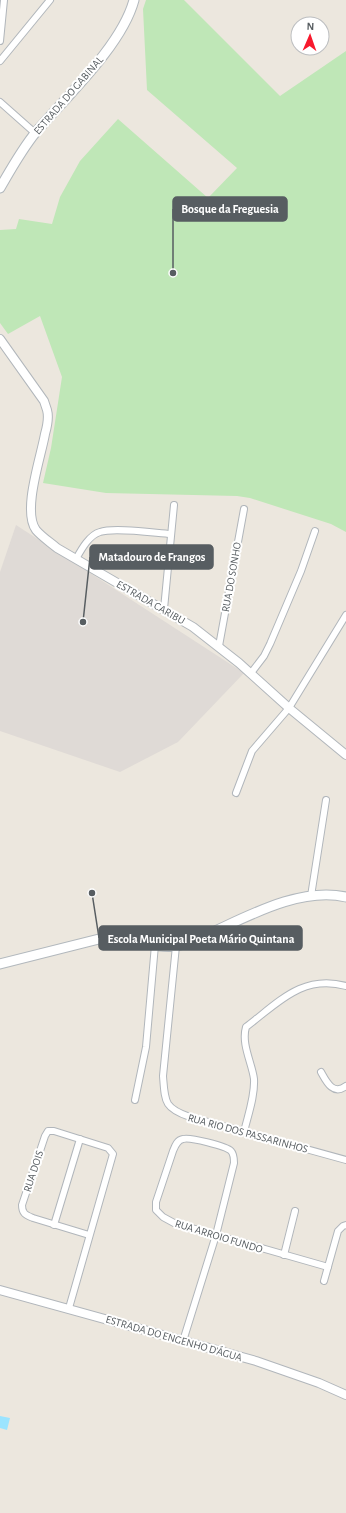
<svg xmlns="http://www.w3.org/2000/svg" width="346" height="1513" font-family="'Alegreya Sans',sans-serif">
	<rect width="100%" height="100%" fill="#ece7de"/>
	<path fill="#dfdad6" d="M 16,525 L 244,673 L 178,742 L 120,772 L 0,731 L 0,572 Z"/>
	<path fill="#bfe7b7" d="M 146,0 L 184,0 L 280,96 L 346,51 L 346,532 L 331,524 L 250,498 L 237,496 L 106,493 L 43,483 L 51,448 L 62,377 L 40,316 L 8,334 L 0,323 L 0,230 L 16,229 L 19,219 L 52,224 L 60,197 L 80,161 L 118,119 L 208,198 L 237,168 L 147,90 L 143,9 Z"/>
	<path fill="#9be4ff" d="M 0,1416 L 10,1418 L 7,1430 L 0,1428 Z"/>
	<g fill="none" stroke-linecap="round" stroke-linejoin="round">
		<g stroke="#b1b6bb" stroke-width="8">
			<g id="minor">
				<path d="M 0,41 L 4,0"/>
				<path d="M 0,61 L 50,0"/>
				<path d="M 0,102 L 35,133"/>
				<path d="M 76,559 C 81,550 89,535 100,532 C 114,527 155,533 171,534"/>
				<path d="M 164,609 L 174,505"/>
				<path d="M 219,646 L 244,509"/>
				<path d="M 251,673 L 264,656 L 270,644 L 301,571 L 315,531"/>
				<path d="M 236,793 L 252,751 L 289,708 L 346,615"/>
				<path d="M 311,896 L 326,800"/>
				<path d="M 176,946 L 163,1076 C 165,1102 164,1108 190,1117 L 346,1160"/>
				<path d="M 321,1072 C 326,1081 333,1096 346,1086"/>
				<path d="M 135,1100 L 146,1047 L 155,945"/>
				<path d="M 244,1132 C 248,1115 255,1096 254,1079 C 252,1063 241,1044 246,1027 C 278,1003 302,974 346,986"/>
				<path d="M 54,1225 L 80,1139"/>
				<path d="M 284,1255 L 295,1211"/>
				<path d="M 324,1281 L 338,1231 L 343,1226 L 346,1225"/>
				<path d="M 69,1308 L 113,1154 L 108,1148 L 54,1131 L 48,1131 L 45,1136 L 22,1205 C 22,1214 26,1215 33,1218 L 89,1235"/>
				<path d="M 183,1341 L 216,1235 L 234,1163 C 234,1159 234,1154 231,1151 C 226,1146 190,1137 183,1139 C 177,1140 175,1146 173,1151 L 156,1202 L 156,1210 L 163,1217 L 174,1223 L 328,1267"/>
			</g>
		</g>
		<g stroke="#b1b6bb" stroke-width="10">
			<g id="tertiary">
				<path d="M 0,339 L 44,401 C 45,404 46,407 47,410 C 49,417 47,427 45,434 C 41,457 22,511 36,530 C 42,537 50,542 57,548 L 193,627 L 239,663 L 289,708 L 346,755"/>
				<path d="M 0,1290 L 256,1361 L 319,1383 L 346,1395"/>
			</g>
		</g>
		<g stroke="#b2b8bd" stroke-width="11">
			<g id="secondary">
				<path d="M 0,188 C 11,169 22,149 36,132 C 67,96 122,45 134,0"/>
				<path d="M 0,964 L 107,937 C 112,937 117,937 122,938 C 140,940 158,949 176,946 C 189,944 201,937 213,932 C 252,914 302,887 346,897"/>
			</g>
		</g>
		<use href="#minor" stroke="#fff" stroke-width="6"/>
		<use href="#tertiary" stroke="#fff" stroke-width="8"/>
		<use href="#secondary" stroke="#fff" stroke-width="9"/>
	</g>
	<g text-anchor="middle" stroke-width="4" stroke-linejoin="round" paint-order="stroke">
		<g font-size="11" fill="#575d61" stroke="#fff">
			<text transform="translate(68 95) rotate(-49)" y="4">ESTRADA DO GABINAL</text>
			<text transform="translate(231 577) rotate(-80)" y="4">RUA DO SONHO</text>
			<text transform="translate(151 602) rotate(30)" y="4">ESTRADA CARIBU</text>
			<text transform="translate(248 1133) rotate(15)" y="4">RUA RIO DOS PASSARINHOS</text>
			<text transform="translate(33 1171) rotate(-72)" y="4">RUA DOIS</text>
			<text transform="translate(219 1236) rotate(17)" y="4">RUA ARROIO FUNDO</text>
			<text transform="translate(174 1338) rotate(16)" y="4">ESTRADA DO ENGENHO D'ÁGUA</text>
		</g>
	</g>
	<path fill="none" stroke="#575d61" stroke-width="1.5" d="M173 273L173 209M83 622L90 557M92 893L99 938"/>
	<g fill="#575d61" stroke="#fff" stroke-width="1.5">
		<circle cx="173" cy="273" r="4"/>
		<circle cx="83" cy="622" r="4"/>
		<circle cx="92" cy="893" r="4"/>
	</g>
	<g fill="#575d61" stroke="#575d61" stroke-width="1.5">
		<rect x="173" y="197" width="114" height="24" rx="4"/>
		<rect x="90" y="545" width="123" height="24" rx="4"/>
		<rect x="99" y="926" width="203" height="24" rx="4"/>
	</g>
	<g font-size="12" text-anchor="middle" font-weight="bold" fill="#fff">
		<text x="230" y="213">Bosque da Freguesia</text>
		<text x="152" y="561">Matadouro de Frangos</text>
		<text x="201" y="943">Escola Municipal Poeta Mário Quintana</text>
	</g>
	<g transform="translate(310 36) rotate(2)"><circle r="19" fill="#ffffff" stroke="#bcbec0"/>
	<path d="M0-3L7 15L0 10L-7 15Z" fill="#f7192d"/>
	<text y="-6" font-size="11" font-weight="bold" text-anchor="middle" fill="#575d61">N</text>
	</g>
</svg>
